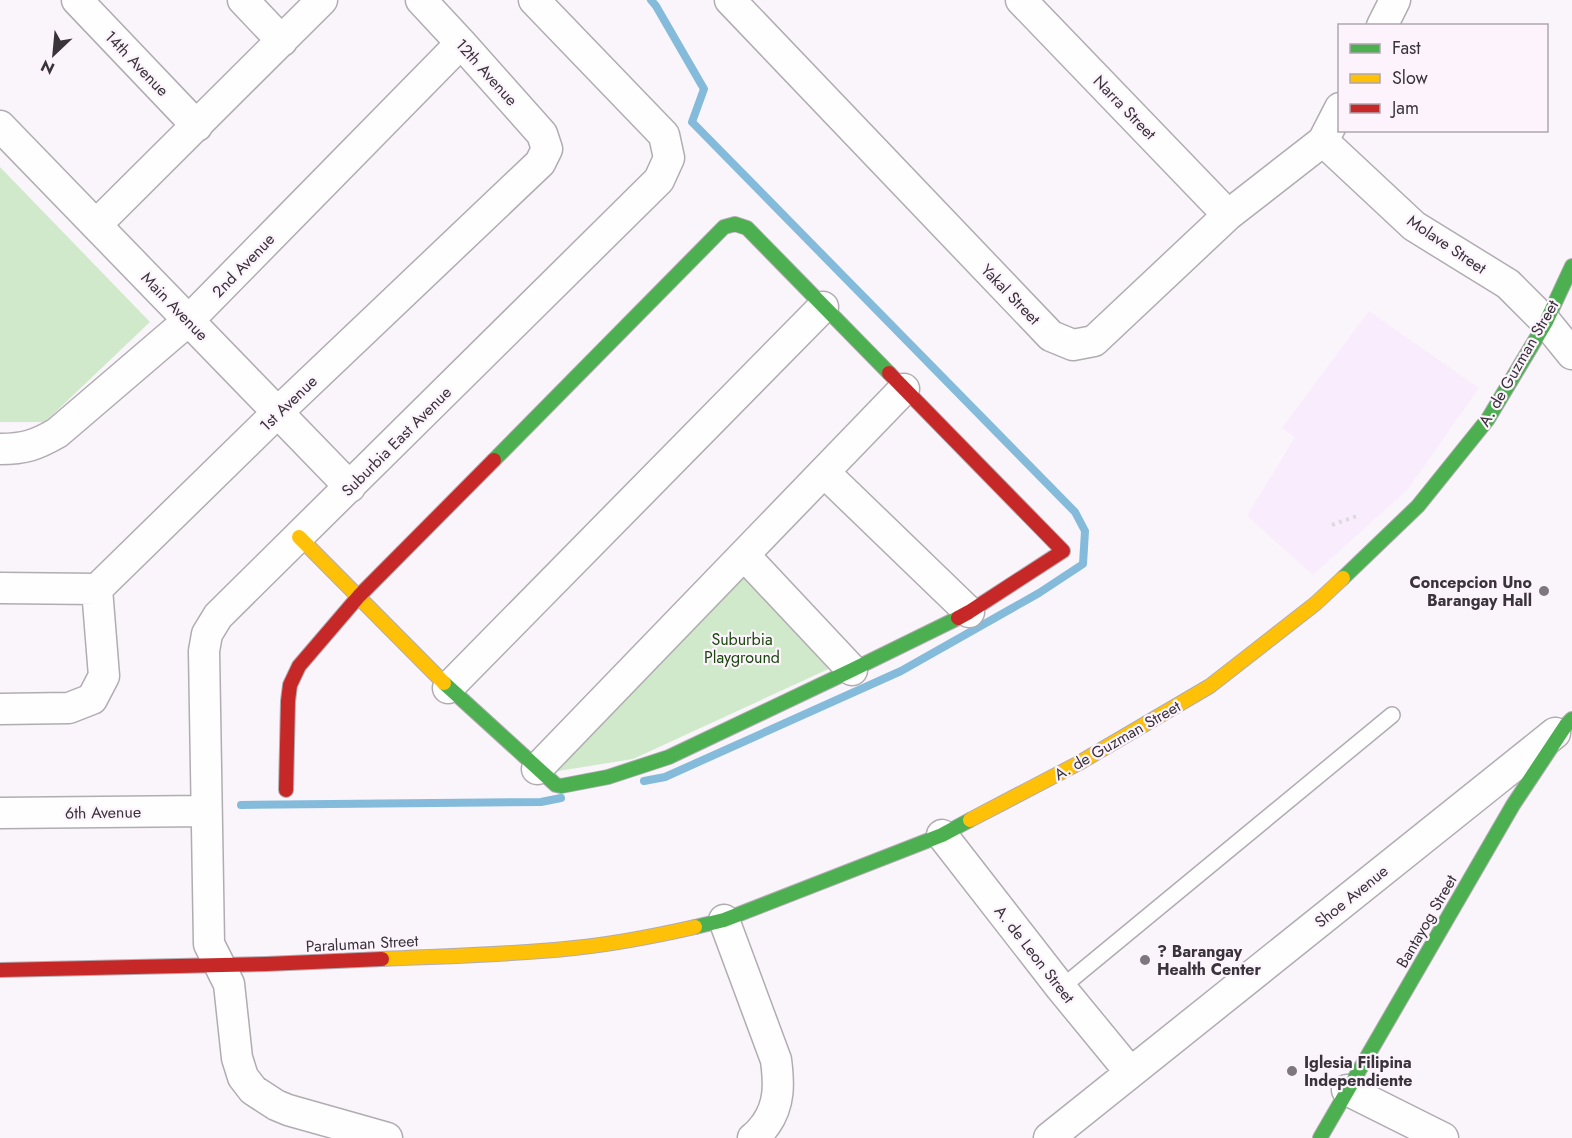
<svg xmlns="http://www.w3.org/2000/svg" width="1572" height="1138" font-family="Jost,sans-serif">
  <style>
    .built { fill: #f9ecfc }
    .green { fill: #d0e9ca }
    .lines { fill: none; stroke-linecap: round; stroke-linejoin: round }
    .stream { stroke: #85bbda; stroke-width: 8 }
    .lane-casing { stroke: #b1acb2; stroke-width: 18 }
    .street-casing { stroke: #b1acb2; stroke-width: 33 }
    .fast-casing { stroke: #b1acb2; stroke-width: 16 }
    .slow-casing { stroke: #b1acb2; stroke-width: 16 }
    .jam-casing { stroke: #b1acb2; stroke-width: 16 }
    .path { stroke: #dbdadc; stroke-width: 4; stroke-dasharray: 3 4.5; stroke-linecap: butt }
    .lane { stroke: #fefefe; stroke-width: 15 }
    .street { stroke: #fefefe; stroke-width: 30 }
    .fast { stroke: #4caf50; stroke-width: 14 }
    .slow { stroke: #ffc107; stroke-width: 14 }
    .jam { stroke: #c62828; stroke-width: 14 }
    .poi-dot { fill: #7d777e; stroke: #fcf3fd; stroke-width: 2 }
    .labels { text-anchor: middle; stroke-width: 4.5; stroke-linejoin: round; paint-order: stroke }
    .street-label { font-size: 16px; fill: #39333a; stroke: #fcf3fd }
    .poi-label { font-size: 16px; font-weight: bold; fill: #39333a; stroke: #fcf3fd; text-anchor: start }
    .park-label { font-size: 16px; fill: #17470a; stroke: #fcf3fd }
  </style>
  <rect width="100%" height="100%" fill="#faf5fb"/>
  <!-- built -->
  <path class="built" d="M1369,311L1479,388L1408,489L1313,575L1247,516L1295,437L1282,428Z"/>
  <!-- green -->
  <path class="green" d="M0,167L150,322L45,422H0Z
    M744,565L835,666L633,759L552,772Z"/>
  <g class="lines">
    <!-- stream -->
    <path class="stream" d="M644,781L665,777L901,671L1039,593L1083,564L1085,531L1075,512L692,122L704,89L656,6L651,0
      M241,805L541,802L561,798"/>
    <!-- lane casing -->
    <g class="lane-casing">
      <path id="lane" d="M1061,988L1392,715"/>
    </g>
    <!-- street casing -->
    <g class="street-casing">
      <path id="street" d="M77,0L197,126
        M243,0L282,41
        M730,0L1051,336L1073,345L1094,341L1228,215L1323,141L1340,108
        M1021,0L1228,215
        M1382,26L1395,0
        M0,126L350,487
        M1323,141L1414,226L1508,284L1546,322L1572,354
        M96,225L322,0
        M0,449C25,449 36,445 57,433L189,320L461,43
        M824,472L969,612
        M744,555L852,670
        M0,588L97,589L278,412L540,163L547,149L542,134L461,43L421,0
        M448,688L823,307
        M0,709L69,708L92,699L104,676L97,589
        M537,769L904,389
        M0,813L205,811
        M942,835L1061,988L1130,1072
        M724,920L776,1060C779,1083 780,1104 766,1124C762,1129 759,1134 753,1138
        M1347,1090L1443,1138
        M387,1138L288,1110L276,1105L253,1090L243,1077L237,1058L229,984L209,944L204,651L207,634L218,616L659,180L669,158L664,135L534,0
        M1049,1138L1555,733"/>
    </g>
    <!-- fast casing -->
    <g class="fast-casing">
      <path id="fast" d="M494,460L724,227L735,224L747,228L889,373
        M1343,578L1418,506L1488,419L1546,322L1572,266
        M444,683L556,785L561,786L608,777L669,757L852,670L958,618
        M695,927L724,920L942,835L970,820
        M1320,1138L1513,805L1566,725L1572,719"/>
    </g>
    <!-- slow casing -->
    <g class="slow-casing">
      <path id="slow" d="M299,537L444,683
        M970,820L1079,763L1210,686L1315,604L1343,578
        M382,959C446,956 510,955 574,948C615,944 655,936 695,927"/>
    </g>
    <!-- jam casing -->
    <g class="jam-casing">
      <path id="jam" d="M889,373L1063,551L969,612L958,618
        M286,790L288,701L290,685L299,666L359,596L494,460
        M0,970L266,964L382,959"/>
    </g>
    <!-- path -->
    <path class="path" d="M1332,525L1357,516L1359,519"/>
    <!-- lane -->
    <use href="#lane" class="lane"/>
    <!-- street -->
    <use href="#street" class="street"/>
    <!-- fast -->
    <use href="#fast" class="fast"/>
    <!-- slow -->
    <use href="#slow" class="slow"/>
    <!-- jam -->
    <use href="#jam" class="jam"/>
  </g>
  <!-- markers -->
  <g class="poi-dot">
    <circle cx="1544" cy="591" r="6"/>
    <circle cx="1145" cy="960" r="6"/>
    <circle cx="1292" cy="1071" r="6"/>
  </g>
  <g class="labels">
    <!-- street labels -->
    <g class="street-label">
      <text transform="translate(137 63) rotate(46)" y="6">14th Avenue</text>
      <text transform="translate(487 72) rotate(48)" y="6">12th Avenue</text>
      <text transform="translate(1125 107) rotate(46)" y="6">Narra Street</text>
      <text transform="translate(1447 244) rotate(34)" y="6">Molave Street</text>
      <text transform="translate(243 265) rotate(-46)" y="6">2nd Avenue</text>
      <text transform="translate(1011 294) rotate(46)" y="6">Yakal Street</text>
      <text transform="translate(175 306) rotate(46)" y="6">Main Avenue</text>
      <text transform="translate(1518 363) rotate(-60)" y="6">A. de Guzman Street</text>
      <text transform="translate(288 403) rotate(-44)" y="6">1st Avenue</text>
      <text transform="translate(396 441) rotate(-45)" y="6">Suburbia East Avenue</text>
      <text transform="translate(1117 740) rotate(-30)" y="6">A. de Guzman Street</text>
      <text transform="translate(103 812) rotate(-1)" y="6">6th Avenue</text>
      <text transform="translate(1351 896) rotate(-39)" y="6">Shoe Avenue</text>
      <text transform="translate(1426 921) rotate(-60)" y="6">Bantayog Street</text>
      <text transform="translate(362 943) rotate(-3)" y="6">Paraluman Street</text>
      <text transform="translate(1035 954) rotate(52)" y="6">A. de Leon Street</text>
    </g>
    <!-- poi labels -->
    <g class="poi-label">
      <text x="1532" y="588" text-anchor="end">Concepcion Uno<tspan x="1532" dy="18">Barangay Hall</tspan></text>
      <text x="1157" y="957">? Barangay<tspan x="1157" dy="18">Health Center</tspan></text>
      <text x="1304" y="1068">Iglesia Filipina<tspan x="1304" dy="18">Independiente</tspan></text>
    </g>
    <!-- park labels -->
    <g class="park-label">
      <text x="742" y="645">Suburbia<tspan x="742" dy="18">Playground</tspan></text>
    </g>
  </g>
  <!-- legend -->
  <rect x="1338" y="24" width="210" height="108" fill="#fcf3fd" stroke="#aea6af" stroke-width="1.5"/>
  <rect x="1350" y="44" width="30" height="9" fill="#4caf50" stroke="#aea6af" stroke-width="1.5"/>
  <text x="1392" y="54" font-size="18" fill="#39333a">Fast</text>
  <rect x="1350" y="74" width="30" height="9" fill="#ffc107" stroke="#aea6af" stroke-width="1.5"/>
  <text x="1392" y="84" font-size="18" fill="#39333a">Slow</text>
  <rect x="1350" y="104" width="30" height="9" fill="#c62828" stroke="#aea6af" stroke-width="1.5"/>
  <text x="1392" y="114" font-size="18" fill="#39333a">Jam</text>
  <!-- north arrow -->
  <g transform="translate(54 54) rotate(206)" stroke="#fcf3fd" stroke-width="4.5" paint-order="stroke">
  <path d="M0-4.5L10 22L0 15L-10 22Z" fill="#39333a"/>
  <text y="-9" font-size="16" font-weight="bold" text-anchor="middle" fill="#39333a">N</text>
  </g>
</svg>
